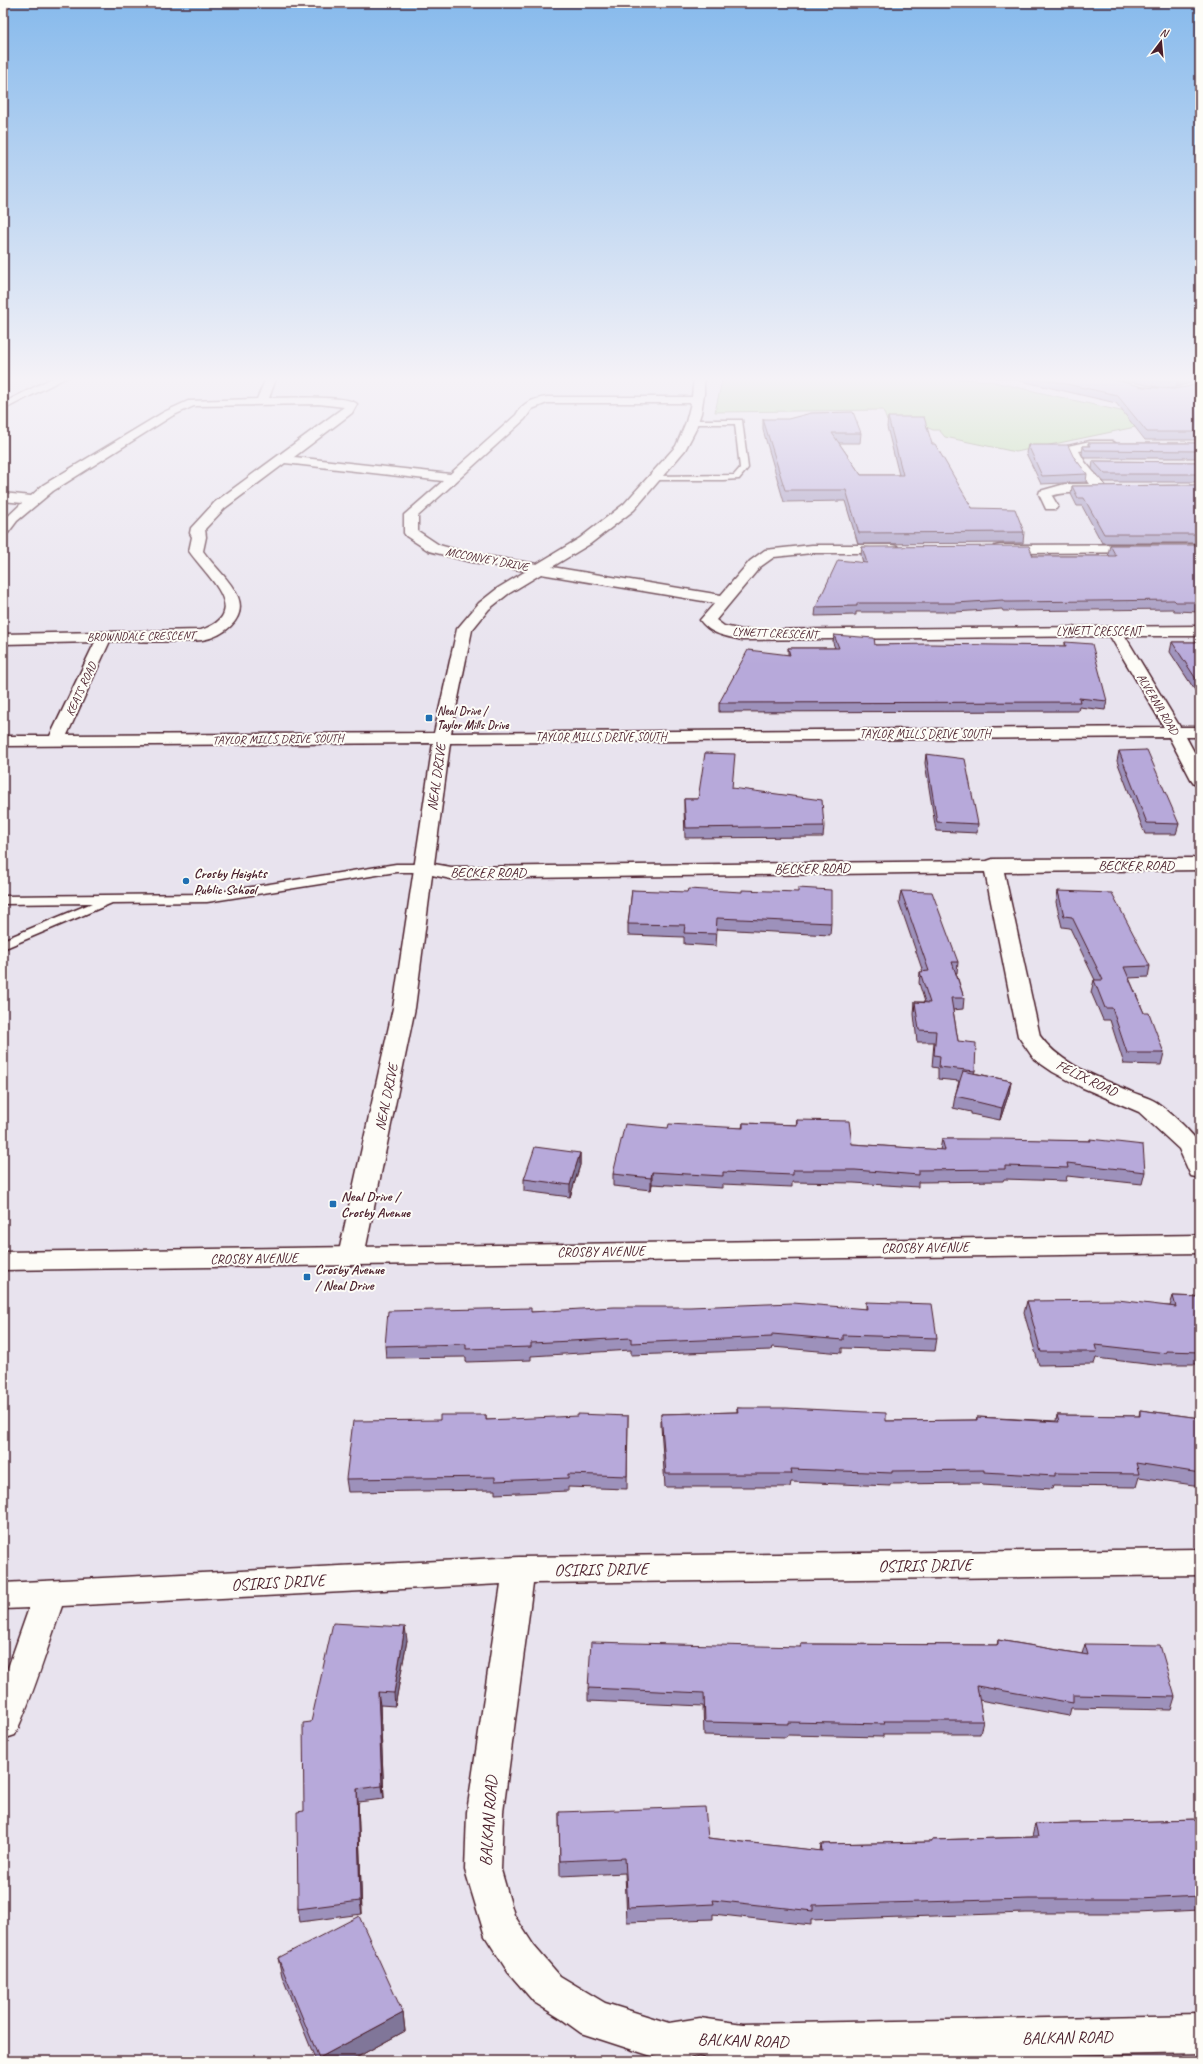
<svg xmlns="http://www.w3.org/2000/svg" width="1203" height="2064" font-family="Caveat,sans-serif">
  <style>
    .green { fill: #b1dc99; stroke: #7e7e62 }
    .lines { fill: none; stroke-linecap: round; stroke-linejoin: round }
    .service-casing { stroke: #4a1f2b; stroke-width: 3 }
    .minor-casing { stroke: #4a1f2b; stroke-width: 3 }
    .tertiary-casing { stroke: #4a1f2b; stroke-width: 3 }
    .service { fill: #fdfcf7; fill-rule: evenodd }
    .minor { fill: #fdfcf7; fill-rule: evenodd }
    .tertiary { fill: #fdfcf7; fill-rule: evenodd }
    .wall { fill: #9d91bb; stroke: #4a1f2b }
    .shaded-wall { fill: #807699; stroke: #4a1f2b }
    .building { fill: #b7a9da; stroke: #4a1f2b }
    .poi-dot { fill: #1f6fb2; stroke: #fdfcf7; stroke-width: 1.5 }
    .labels { text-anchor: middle; stroke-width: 4; stroke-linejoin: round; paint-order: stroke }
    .far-street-label { font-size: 12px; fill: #4a1f2b; stroke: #fdfcf7 }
    .far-poi-label { font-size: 12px; font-weight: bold; fill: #4a1f2b; stroke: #fdfcf7; text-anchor: start }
    .street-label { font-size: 14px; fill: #4a1f2b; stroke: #fdfcf7 }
    .poi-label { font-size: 14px; font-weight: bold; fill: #4a1f2b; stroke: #fdfcf7; text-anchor: start }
    .near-street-label { font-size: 17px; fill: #4a1f2b; stroke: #fdfcf7 }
  </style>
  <rect width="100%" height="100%" fill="#e8e3ee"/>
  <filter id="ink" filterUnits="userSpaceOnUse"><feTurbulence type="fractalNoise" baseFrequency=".025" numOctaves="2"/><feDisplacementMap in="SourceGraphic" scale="8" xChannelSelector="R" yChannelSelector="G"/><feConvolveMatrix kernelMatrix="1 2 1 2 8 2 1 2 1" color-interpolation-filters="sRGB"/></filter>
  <g filter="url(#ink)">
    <!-- green -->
    <path class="green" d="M723,376H915L990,381L1164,421L1016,452L945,437L939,430H933L915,422L887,421L883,410L715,412Z"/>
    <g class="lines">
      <!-- service casing -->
      <g class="service-casing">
        <path id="service" d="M690,420H742L748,468L739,479L723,480H651L650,478L654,476L734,475L740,468L735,424H693L689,422Z
          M396,864H424L430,868L424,872H396L207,902L112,903L3,949V940L92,903L3,904V896L207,894Z"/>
      </g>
      <!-- minor casing -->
      <g class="minor-casing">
        <path id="minor" d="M56,376H69L3,410V403Z
          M267,376H277L269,398C283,398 350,395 357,404L352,413L294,457L450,474L516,415C523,402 533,399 547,397H692L694,376H704V394L701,413L695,431L685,450L634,510L590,544L552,567L721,595L750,561L765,550L812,545H892L897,546L899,549L897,552L892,553H812L774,557L760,567L716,620L724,626L742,630L1200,626V636H1125L1180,727H1200V737H1186L1200,763V784L1194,783L1191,779L1169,737L450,743L434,864L451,867L987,861L993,859L1200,858V870L1004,872L1040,1036C1061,1065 1098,1077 1130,1091C1138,1095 1148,1097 1156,1102C1169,1111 1191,1131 1200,1145V1178L1191,1176L1179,1149L1139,1112L1081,1087L1053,1072L1034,1059L1018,1036L985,872L451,879L432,875L415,1008L364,1256L360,1262L351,1265L342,1262L338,1256L393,1008L433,743L3,746V736H50L95,642L3,644V634L201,630C253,613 206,576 189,551L192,537L190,533L191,528L215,502L344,407L319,404L194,406L172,416L53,491L17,521L8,533L3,534V521L22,503L3,501V493L31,496L43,485L164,412L188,401L257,399ZM547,403H691L686,422L676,446L624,504L580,538L537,564L468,553L439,545L418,531V516L525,419L532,409ZM285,463L443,481L404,515V533L406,536L429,551L467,561L526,571L498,588L479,603L457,629L434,733L67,735L110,641C140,641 172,643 202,640C222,637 247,620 238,597C230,579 214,567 203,551L206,537L205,529L225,508ZM541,574L715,603L700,620C711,635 726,636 742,640L1110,636L1164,727L451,733L472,630L489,609L508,594Z
          M1090,441H1112L1118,445C1114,451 1088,449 1079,451L1085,462L1107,488C1103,495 1064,490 1052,496L1058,506L1056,509H1046L1039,494L1040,491L1065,484H1089L1073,463L1066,449L1068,446Z
          M1200,544V552L1000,553L995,552L993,549L995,546L1000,545Z
          M1200,1549V1575L533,1583L503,1812L501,1870L514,1915L534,1946L560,1976L605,2003L669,2023L700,2018L743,2024L1200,2015V2053L818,2061H732L700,2056L667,2061L581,2033L563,2020L534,2002L508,1972L485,1936L465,1870L467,1812L501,1584L62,1606C47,1649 34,1693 15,1735L3,1739V1682L29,1608L3,1609V1583L519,1557Z"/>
      </g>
      <!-- tertiary casing -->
      <g class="tertiary-casing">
        <path id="tertiary" d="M1200,1235V1253L3,1270V1252Z"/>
      </g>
      <!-- service -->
      <use href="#service" class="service"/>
      <!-- minor -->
      <use href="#minor" class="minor"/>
      <!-- tertiary -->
      <use href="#tertiary" class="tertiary"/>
    </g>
    <!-- wall -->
    <path class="wall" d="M995,376H1200V380L1176,387L1162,388L1100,376L1143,387L1173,389L1187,387L1200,383V440H1145L1116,403L1008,378L995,377Z
      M888,417L932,444L972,508L1024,532L1023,543L858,544L845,501L784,502L763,430V419L861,433L860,443H839L861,475H899L887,427Z
      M1088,443H1200V458H1084L1082,454L1083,446H1088Z
      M1028,445L1073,456L1087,474L1086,482L1041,484L1026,453Z
      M1093,461L1200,462V482H1104L1092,469Z
      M1200,485V543H1102L1082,506H1077L1071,494L1072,486Z
      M1110,545H1200V612L1174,611L1173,609L1009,611H1003L1002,609L955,612H856V615L815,616L816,607L863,563L861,555L862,547L1033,556H1110L1108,554Z
      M834,635L875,645L1065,646V642L1107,701L1105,710L1079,707L1078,711L719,712V703L788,655V648H835L833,643Z
      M1172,642H1200V698L1170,652Z
      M1119,751L1179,824L1176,834H1145L1117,761Z
      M926,754L978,824L977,833L936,831L925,763Z
      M732,788L824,826L823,837L685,838L684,809V799H698Z
      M632,890L831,923L830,935L717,929L716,946L684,944V937L628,935V924Z
      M901,891L958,962L957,973H956L964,998L963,1009L953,1010L958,1041L975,1071L974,1073L1011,1081L1009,1093L1000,1120L971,1114V1112L953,1108L955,1096L959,1081L938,1079V1068L932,1067L934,1042H917L914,1014L915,1002H925L919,983L920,972H923L899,902Z
      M1058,891L1150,966L1148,977L1129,978L1144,1013L1164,1053L1161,1065L1124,1064L1110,1020H1103L1091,992L1094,980H1095L1070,928L1062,927L1056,902Z
      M797,1120L852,1144L940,1150L942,1139L1090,1141V1139L1145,1172L1142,1184L1067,1176L1066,1181L1004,1179L1003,1181L918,1182V1187L854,1183L792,1182V1187L722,1184V1188L652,1184L651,1190L613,1186V1174L668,1128H742L743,1123L796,1125Z
      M580,1153V1165L570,1197L524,1191V1179Z
      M1173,1296L1200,1297V1364H1163V1366L1096,1358L1094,1364L1039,1365L1024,1313L1027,1301L1170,1306Z
      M866,1302L937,1338L935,1351L842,1348V1353L772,1347L771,1350L631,1355V1350L531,1356V1360L466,1362V1357L386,1358L385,1346L531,1312L866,1309Z
      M737,1408L886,1421L976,1420L977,1417L1056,1421L1057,1415L1139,1416L1140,1410L1200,1418V1486L1139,1477L1136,1487L1053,1486L1052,1489L982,1485L981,1483L890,1484V1486L791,1482L790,1487H665L661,1426V1414L737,1412Z
      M486,1415V1420L628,1416L627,1489L568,1487V1491L495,1494V1490L348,1492L346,1479L440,1420Z
      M407,1640L395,1706L380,1705L384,1799L358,1802L362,1914L300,1922L298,1909L304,1811Z
      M998,1640L1082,1654L1085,1644L1175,1697L1171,1710L1071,1708L1069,1716L979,1700L983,1721L980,1734H883V1737L787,1735L786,1737L704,1735L703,1706L588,1701V1688L801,1647V1644L997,1645Z
      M559,1812L708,1838L820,1851L821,1844L932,1842V1840L1032,1837L1035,1824L1200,1820V1910L1136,1913H1026L811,1920V1925L713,1914V1919L627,1922L625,1873L560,1876Z
      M278,1958L403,2013L405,2031L350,2061H316L282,1976Z"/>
    <!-- shaded-wall -->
    <path class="shaded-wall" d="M1191,376H1200V380L1176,387L1178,380Z
      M1011,1081L1009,1093L1000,1120L1002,1108Z
      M580,1153V1165L570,1197V1185Z
      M652,1172V1184L651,1190V1178Z
      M405,1627L407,1640L395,1706L394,1693Z
      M378,1692L380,1705L384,1799L382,1786Z
      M357,1789L358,1802L362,1914L360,1901Z
      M403,2013L405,2031L350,2061H319V2058Z"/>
    <!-- building -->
    <path class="building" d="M1029,376H1099L1143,387L1173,389L1187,387L1200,383V432H1147L1117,395Z
      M1137,376H1191L1178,380L1163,381Z
      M853,412L861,433H832L861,475H903L888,417H924L932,444H935L972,508L1015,509L1024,532L859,533L846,490H785L763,419H788L811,413Z
      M1088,443H1200V451L1085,450L1083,446H1090Z
      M1028,445H1068L1073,456L1087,474L1042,476Z
      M1093,461L1200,462V474H1105Z
      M1200,485V534H1104L1084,498H1078L1072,486Z
      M1110,545H1200V602H1176L1174,600L1011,602H1004L1003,600L956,603H857V606L816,607L838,560L867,563L862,547L1029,546L1033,556H1116Z
      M834,635L874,638L875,645L929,644L1066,646L1065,642L1092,644L1107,701L1079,698L1080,702L719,703L748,650L790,655L788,648H839Z
      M1172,642H1200V685Z
      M1147,750L1179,824L1147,823L1119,751Z
      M705,753L735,754L732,788L822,800L824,826L686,828L684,799H698Z
      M926,754L965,759L978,824L937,822Z
      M798,888L831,890V923L717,918L716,934L684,933L685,925L628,924L632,890L687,892L688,889L742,892V890L798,892Z
      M901,891L932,892L958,962H952L964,998H951L958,1041L976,1043L975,1071L939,1067L940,1056L934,1055L936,1031L919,1030L915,1002L930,1003L920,972L929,971Z
      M1058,891L1112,893L1150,966L1124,967L1144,1013H1149L1164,1053H1127L1112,1008H1105L1094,980H1103L1072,917L1064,916Z
      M963,1071L1011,1081L1002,1108L973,1101L974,1100L955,1096Z
      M797,1120L849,1121L852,1144L945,1150L942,1139H1000L1091,1141L1090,1139L1143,1145L1145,1172L1067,1163L1068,1168L1005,1166V1169L919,1170V1175L855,1170H793V1175L723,1172V1176L652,1172L651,1178L613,1174L625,1124L668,1128L669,1124L743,1128V1123L797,1125Z
      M535,1147L580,1153L570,1185L524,1179Z
      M1173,1296L1200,1297V1352L1166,1351V1353L1095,1345L1097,1352H1041L1027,1301L1118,1300L1176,1307Z
      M866,1302L932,1304L937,1338L843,1335V1340L772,1334V1337L631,1343V1338L531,1343V1347L466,1349V1344L385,1346L388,1311L531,1308V1312L614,1307H690L793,1303L867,1309Z
      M737,1408H786L886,1413V1421L977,1420V1417L1059,1422L1057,1415L1140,1416V1410L1200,1418V1473L1136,1463L1139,1474L1055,1473V1476L984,1472V1470L892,1471V1473L791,1469L792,1474H666L661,1414L738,1412Z
      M578,1414L628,1416L627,1476L568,1474V1478L495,1481V1477L346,1479L353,1421L440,1420V1415H486V1420L578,1416Z
      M333,1623L405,1627L394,1693L378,1692L382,1786L357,1789L360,1901L298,1909L297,1812L304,1811L303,1723L311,1722Z
      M998,1640L1088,1655L1085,1644L1160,1645L1175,1697L1073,1695V1703L977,1686L983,1721H884L885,1724L788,1722V1724L705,1722L704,1693L588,1688L591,1642L801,1647V1644L998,1645Z
      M705,1807L708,1838L822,1851L821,1844L932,1842V1840L1038,1837L1035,1824L1200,1820V1896L1140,1899H1029L813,1905V1911L713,1900L714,1904L628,1908L625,1858L560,1861L559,1812Z
      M359,1916L403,2013L319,2058L278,1958Z"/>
  </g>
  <!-- sky -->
  <linearGradient id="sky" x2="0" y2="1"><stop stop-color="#87baec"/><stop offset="0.57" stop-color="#f5f2f7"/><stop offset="1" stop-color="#f5f2f7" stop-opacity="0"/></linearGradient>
  <rect width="1203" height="665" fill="url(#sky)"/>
  <!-- markers -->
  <g class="poi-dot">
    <rect x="425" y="714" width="8" height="8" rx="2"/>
    <circle cx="186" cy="881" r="4"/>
    <rect x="329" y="1200" width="8" height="8" rx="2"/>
    <rect x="303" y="1273" width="8" height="8" rx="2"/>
  </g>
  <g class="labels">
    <!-- far-street labels -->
    <g class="far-street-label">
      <text transform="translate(487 559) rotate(11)" y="4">MCCONVEY DRIVE</text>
      <text x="1099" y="635">LYNETT CRESCENT</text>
      <text transform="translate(775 633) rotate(2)" y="4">LYNETT CRESCENT</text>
      <text transform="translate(141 636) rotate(-1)" y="4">BROWNDALE CRESCENT</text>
      <text transform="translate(81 689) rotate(-65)" y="4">KEATS ROAD</text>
      <text transform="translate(1158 704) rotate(59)" y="4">ALVERNA ROAD</text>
      <text x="925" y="738">TAYLOR MILLS DRIVE SOUTH</text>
      <text x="601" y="741">TAYLOR MILLS DRIVE SOUTH</text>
      <text transform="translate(278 739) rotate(-1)" y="4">TAYLOR MILLS DRIVE SOUTH</text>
    </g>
    <!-- far-poi labels -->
    <g class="far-poi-label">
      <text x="437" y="715">Neal Drive /<tspan x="437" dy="14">Taylor Mills Drive</tspan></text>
    </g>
    <!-- street labels -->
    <g class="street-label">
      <text transform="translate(436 777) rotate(-82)" y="5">NEAL DRIVE</text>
      <text x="1136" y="870">BECKER ROAD</text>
      <text transform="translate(812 868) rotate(-1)" y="5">BECKER ROAD</text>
      <text x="488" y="877">BECKER ROAD</text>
      <text transform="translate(1087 1078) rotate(26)" y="5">FELIX ROAD</text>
      <text transform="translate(386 1097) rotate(-78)" y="5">NEAL DRIVE</text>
      <text transform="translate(925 1247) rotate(-1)" y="5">CROSBY AVENUE</text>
      <text transform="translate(601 1251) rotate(-1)" y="5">CROSBY AVENUE</text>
      <text transform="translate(254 1258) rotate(-1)" y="5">CROSBY AVENUE</text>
    </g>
    <!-- poi labels -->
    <g class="poi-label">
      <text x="194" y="878">Crosby Heights<tspan x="194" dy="16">Public School</tspan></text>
      <text x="341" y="1201">Neal Drive /<tspan x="341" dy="16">Crosby Avenue</tspan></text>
      <text x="315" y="1274">Crosby Avenue<tspan x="315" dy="16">/ Neal Drive</tspan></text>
    </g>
    <!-- near-street labels -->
    <g class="near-street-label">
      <text transform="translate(925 1565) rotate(-1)" y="6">OSIRIS DRIVE</text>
      <text transform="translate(601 1569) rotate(-1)" y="6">OSIRIS DRIVE</text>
      <text transform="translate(278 1582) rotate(-3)" y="6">OSIRIS DRIVE</text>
      <text transform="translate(488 1821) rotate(-86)" y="6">BALKAN ROAD</text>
      <text transform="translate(1067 2037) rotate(-1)" y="6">BALKAN ROAD</text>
      <text transform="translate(743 2040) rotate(2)" y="6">BALKAN ROAD</text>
    </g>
  </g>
  <!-- margin -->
  <rect width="1203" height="2064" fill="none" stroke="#fdfcf7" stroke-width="16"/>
  <rect x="8" y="8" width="1187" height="2048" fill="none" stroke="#4a1f2b" stroke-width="1.5" filter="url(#ink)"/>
  <!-- north arrow -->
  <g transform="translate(1161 42) rotate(16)" stroke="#fdfcf7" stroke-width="3" paint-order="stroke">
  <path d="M0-3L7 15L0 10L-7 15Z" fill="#4a1f2b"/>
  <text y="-6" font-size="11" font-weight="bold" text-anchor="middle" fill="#4a1f2b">N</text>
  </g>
</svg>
